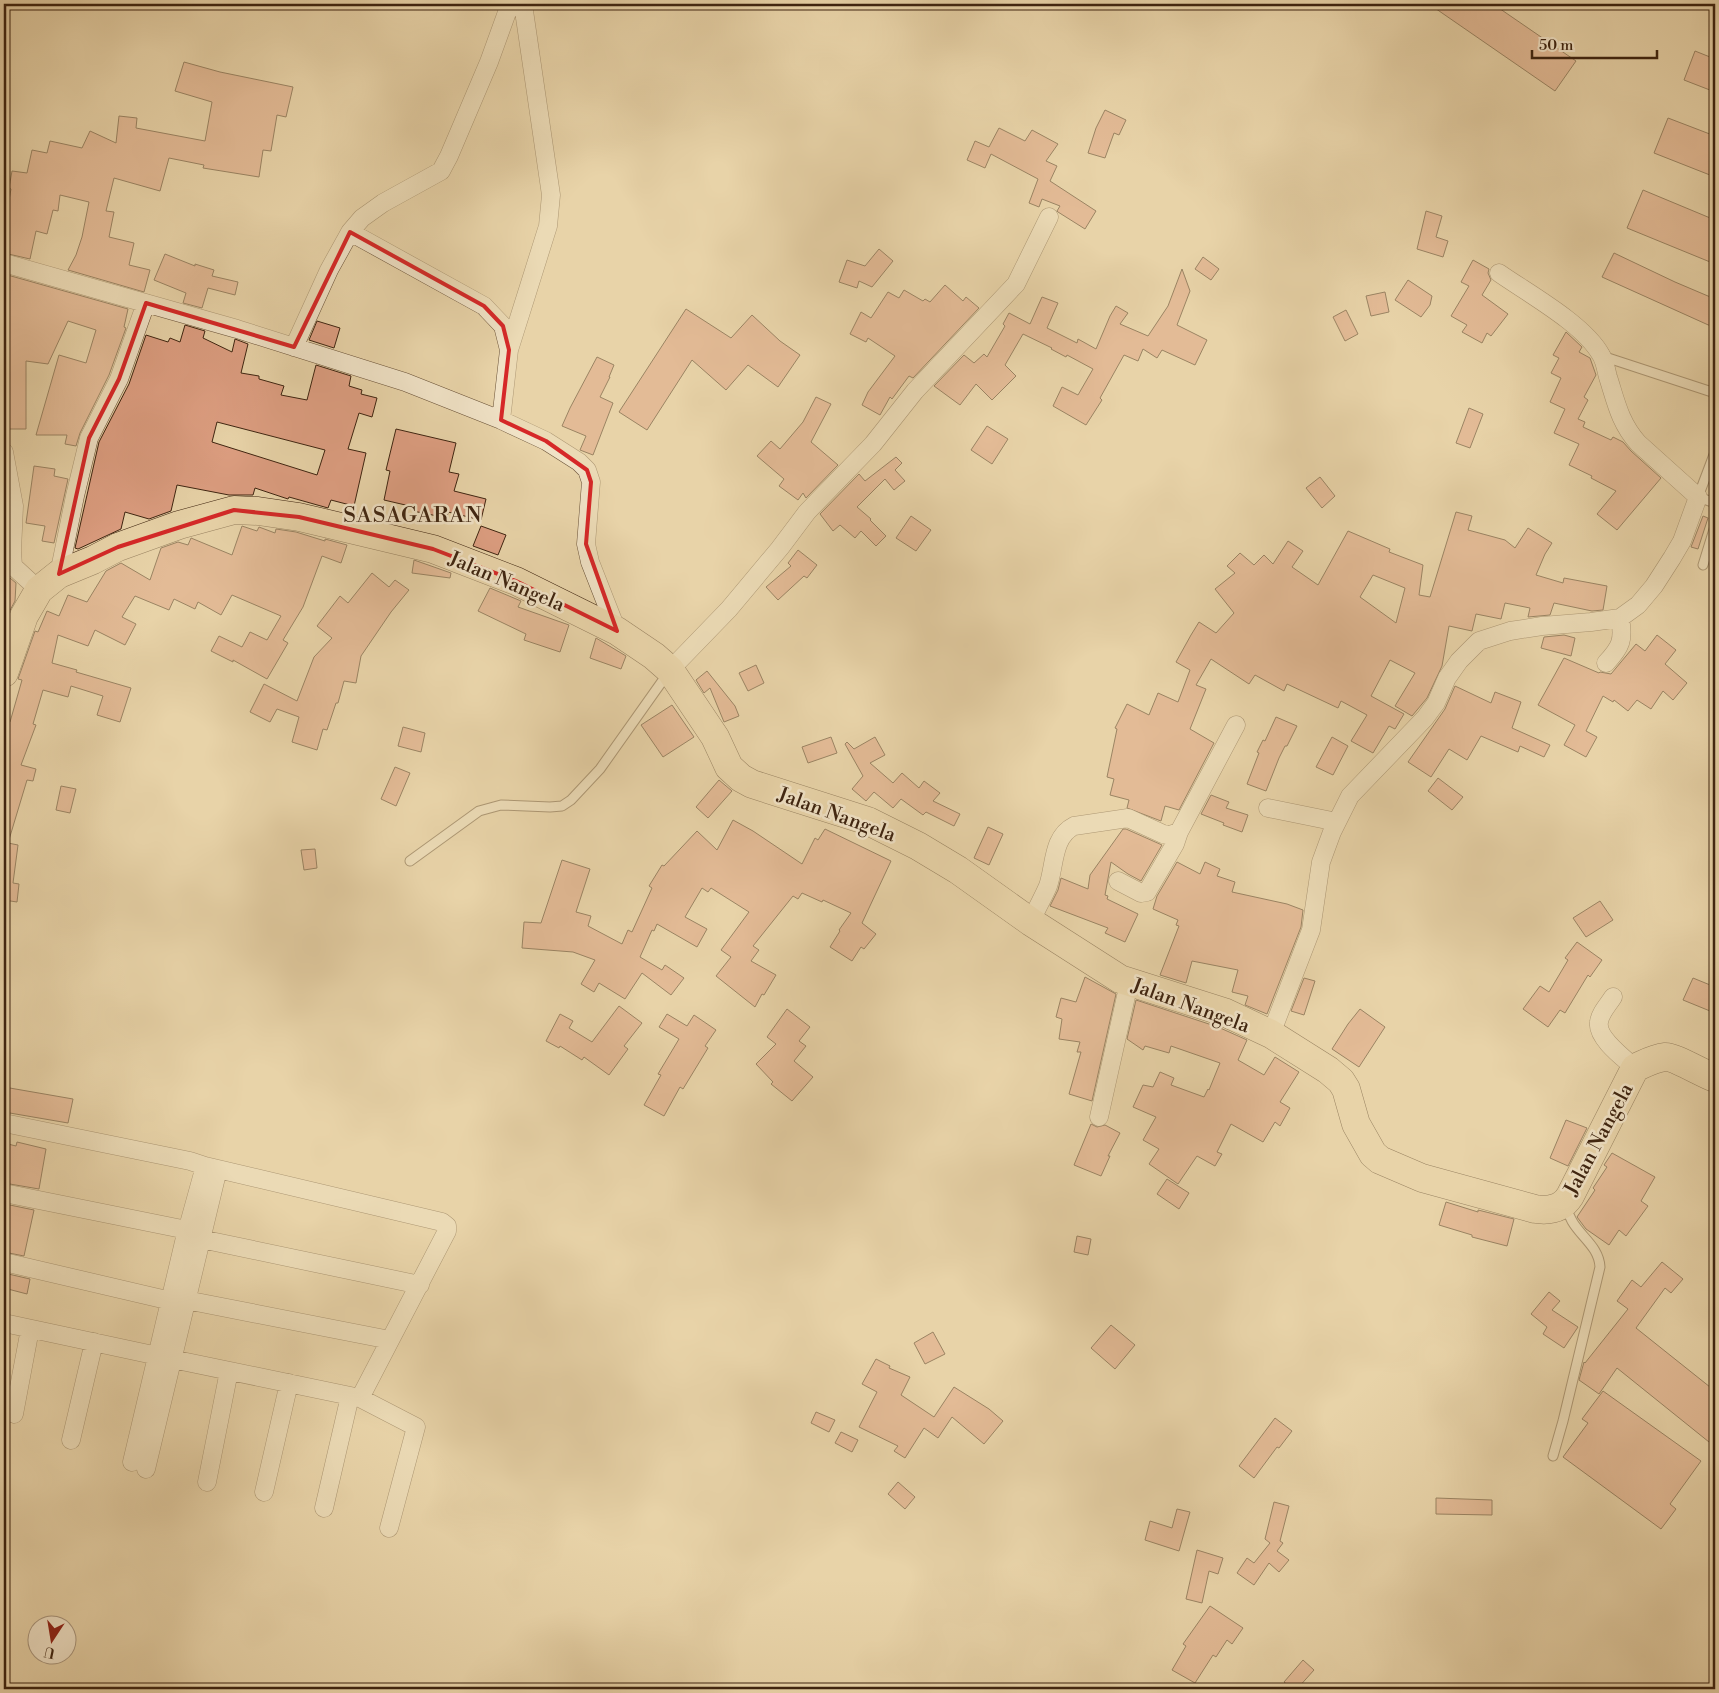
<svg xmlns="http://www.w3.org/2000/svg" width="1719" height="1693" font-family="'Libre Bodoni',serif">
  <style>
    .building { fill: #dd9e81; stroke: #3e2410; fill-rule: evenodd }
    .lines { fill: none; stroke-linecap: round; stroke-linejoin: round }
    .service-casing { stroke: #685036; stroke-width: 11 }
    .minor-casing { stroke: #685036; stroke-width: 19 }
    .primary-casing { stroke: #3e2410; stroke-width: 29 }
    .service { stroke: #f0e2c6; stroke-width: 9 }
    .minor { stroke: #f0e2c6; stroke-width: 18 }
    .primary { stroke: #e8d3a8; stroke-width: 28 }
    .marked { fill: none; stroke: #d62828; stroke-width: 4; stroke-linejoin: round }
    .labels { text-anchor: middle; stroke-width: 5; stroke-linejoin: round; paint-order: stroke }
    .street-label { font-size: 20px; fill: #3e2410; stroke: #f0e2c6 }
    .quarter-label { font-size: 22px; letter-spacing: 1px; fill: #3e2410; stroke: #f0e2c6 }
  </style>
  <rect width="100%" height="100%" fill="#e8d3a8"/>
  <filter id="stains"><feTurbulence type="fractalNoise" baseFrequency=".004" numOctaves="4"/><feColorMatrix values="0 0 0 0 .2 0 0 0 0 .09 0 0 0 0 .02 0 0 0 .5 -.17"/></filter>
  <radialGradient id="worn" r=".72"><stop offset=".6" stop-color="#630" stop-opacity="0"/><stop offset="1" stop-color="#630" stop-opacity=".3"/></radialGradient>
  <!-- building -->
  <path class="building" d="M1429,4H1493L1576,61L1555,91Z
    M1695,51L1715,59V92L1684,80Z
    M184,62L220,72L293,87L286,117L277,115L271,151L263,150L259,177L203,168L204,165L169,158L160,191L114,178L106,211L114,212L109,237L134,243L129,265L150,270L144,292L68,270L76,255L82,237L89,202L60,195L58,211L53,210L47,234L36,231L30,259L4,253V228L11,189L9,188L12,171L27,173L32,150L47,153L50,141L82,148L90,131L116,143L119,116L137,118L136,128L205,141L212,102L175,91Z
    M1105,110L1126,120L1119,135L1114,133L1105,158L1088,153L1096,128Z
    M1668,118L1715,136V177L1654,153Z
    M999,128L1025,141L1032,130L1058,144L1046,161L1057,166L1050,181L1096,211L1085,229L1058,212L1057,211L1060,206L1042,199L1039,207L1029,203L1038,179L991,154L985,168L967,160L975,141L989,147Z
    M1643,190L1715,220V264L1627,228Z
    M1426,211L1442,216L1436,237L1448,241L1443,257L1417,249Z
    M879,249L893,261L872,287L859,281L857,288L839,282L847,260L865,266Z
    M1614,253L1675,282L1715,299V328L1602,277Z
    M165,254L195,266V264L214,270L212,276L238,282L235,295L208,288L202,308L183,303L186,293L154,280Z
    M1203,257L1219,269L1211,280L1195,269Z
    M1473,260L1489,269L1488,273L1491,280L1482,295L1508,314L1491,336L1487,333L1482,343L1462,332L1467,325L1451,316L1469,286L1461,282Z
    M1182,269L1190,291L1177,325L1207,340L1195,365L1162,350L1157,358L1143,349L1138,361L1124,355L1100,398L1102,400L1086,425L1053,406L1062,387L1078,395L1093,369L1067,355L1066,357L1051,349L1052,348L1023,334L1005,365L1016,376L992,400L976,384L960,405L934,386L964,355L974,363L984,354L987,357L1005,326L1003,324L1009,313L1030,324L1042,297L1058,303L1047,328L1077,343L1078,339L1096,349L1110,316L1116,306L1128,313L1120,324L1148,336L1168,306Z
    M4,274L128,309L124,327L126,328L109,375L80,433L76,446L65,444L67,435H36L59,355L86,363L96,330L68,321L48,364L26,361V429H4Z
    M1408,280L1432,296L1430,305L1421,317L1395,300Z
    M945,285L963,301L966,297L979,308L913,378L909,376L892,399L890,397L880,415L862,405L868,392L895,356L868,338L866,342L850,334L861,312L871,318L888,292L899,298L904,290L923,301L925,299L930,302Z
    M1385,292L1389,312L1371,316L1366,296Z
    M686,309L731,338L752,315L780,341L800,355L778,387L748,365L726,390L692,360L647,430L619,412Z
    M1346,310L1358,334L1345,341L1333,317Z
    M317,321L340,328L334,348L309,340Z
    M185,325L205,331L203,338L232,352L235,339L248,344L241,373L259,376V379L284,386L281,395L307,400L316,365L351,376L349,386L362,390L361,394L377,398L372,417L359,413L348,449L366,453L354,506L331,500L328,508L289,497L288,499L255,488L253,495H229L177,485L171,511L149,519L125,512L121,529L78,549L75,548L99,442L129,384L146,335L168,342L170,338L180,342ZM217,422L325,450L317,475L212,442Z
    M1566,332L1582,347L1579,352L1590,358L1596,375L1584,397L1588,400L1578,419L1585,422L1583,427L1611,440L1613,437L1623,442L1631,451L1661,478L1617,530L1597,514L1616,491L1591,478L1592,476L1569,465L1579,444L1554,433L1565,409L1550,402L1561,378L1551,373L1559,358L1553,355Z
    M597,357L614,365L609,377H610L600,397L613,403L593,455L580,450L586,436L562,426L570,408Z
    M816,397L831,404L811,442L838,465L806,498L803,493L798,500L779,486L784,479L757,456L771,441L780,449L803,422Z
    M1469,408L1483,414L1470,448L1456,443Z
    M987,426L1008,439L992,464L971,450Z
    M396,429L456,443L449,472L459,474L454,491L486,499L481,520L448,512L447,518L413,511L414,507L384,500L390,471L386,470Z
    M896,457L902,463L895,470L905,481L894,490L885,479L857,507L871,519L870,520L886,536L876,546L861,531L855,538L840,525L833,531L820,514L859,474L865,481Z
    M34,466L55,469L54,476L68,479L54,543L42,541L45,526L26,523Z
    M1320,477L1335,496L1322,508L1306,488Z
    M1456,512L1472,516L1468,530L1505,540L1515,548L1528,528L1552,543L1545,554L1536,575L1563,583L1564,578L1607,586L1603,610L1592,611L1554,603L1550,615L1528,617L1530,608L1505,603L1501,619L1476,614L1472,631L1449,626L1442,666L1427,698L1412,716L1395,706L1415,673L1390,660L1371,696L1404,714L1395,729L1389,726L1373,753L1351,741L1367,715L1341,701L1338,708L1287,684L1284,691L1255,675L1249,684L1211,659L1196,685L1206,689L1190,729L1214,743L1179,810L1165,806L1161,821L1127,808L1129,800L1110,795L1114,779L1107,777L1117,729L1115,728L1127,704L1149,715L1158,693L1178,702L1190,670L1176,662L1191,635L1199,622L1216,633L1234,613L1215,589L1235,573L1227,566L1240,553L1254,565L1264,555L1273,564L1288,541L1303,551L1292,567L1318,585L1348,531L1390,549L1389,552L1423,565L1419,595L1430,597ZM1373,575L1405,588L1396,623L1360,597Z
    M911,516L931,530L916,551L896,538Z
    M1703,516L1708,518L1698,549L1691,547Z
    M242,526L257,531L259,527L275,533L276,529L296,532L325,541V539L347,545L341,563L322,556L303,607L283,640L288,643L267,679L233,660V662L211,651L219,636L242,647L250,632L267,640L281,616L232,595L221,615L198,602L195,609L174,599L169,610L135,596L122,617L136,624L125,645L95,630L88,646L58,635L52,663L77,670L76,672L131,688L120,722L97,715L103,696L71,686L68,697L43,690L33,724L36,725L21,765L36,769L33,781L27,780L8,843L18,845L13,883L19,884L17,902L4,900V720L10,722L22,680L18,679L35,631L38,632L47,611L59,616L68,595L87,602L106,571L121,563L150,580L161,548L178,542L188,545L191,538L232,555Z
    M481,526L506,535L498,555L473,546Z
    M798,550L817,565L807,578L804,576L778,600L766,587L791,566L788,563Z
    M414,560L451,573L450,578L412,573Z
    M4,573L16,583L15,601L8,614L4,613Z
    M372,573L389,587L395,580L409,590L391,612L361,656L356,683L344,681L338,703H336L327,730L323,729L317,750L292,742L299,717L277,709L270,722L250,712L264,684L297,701L314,657L332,638L317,626L340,596L348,603Z
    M490,588L521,601L518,607L569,625L560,652L524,640L526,634L478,611Z
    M1564,635L1575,638L1571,656L1541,648L1544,637Z
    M1657,635L1676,650L1665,664L1687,683L1673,700L1663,691L1651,709L1637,700L1628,711L1614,700L1613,702L1603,696L1586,731L1597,737L1586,757L1564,745L1575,725L1538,705L1564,658L1599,673L1600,672L1611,674L1636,644L1645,651Z
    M596,638L626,656L621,669L590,658Z
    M756,665L764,683L748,691L739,673Z
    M707,671L735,706L739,716L724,722L710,688L704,693L696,680Z
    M1455,686L1491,703L1495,692L1521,702L1512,728L1550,745L1544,757L1520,746L1518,752L1481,736L1467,760L1449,749L1431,777L1408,762L1445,709Z
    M672,705L694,737L663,757L641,725Z
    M1276,717L1297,726L1287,746H1285L1279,758L1266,791L1247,784L1259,753L1257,752L1263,740L1265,741Z
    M403,727L425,733L421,752L398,746Z
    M831,737L837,753L808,763L802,747Z
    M875,737L885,755L870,763L893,783L902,773L919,788L924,781L940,793L933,801L960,814L954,826L926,812L923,815L901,799L893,808L874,792L866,801L852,789L863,776L845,744L847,742L854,749Z
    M1332,737L1348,746L1333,775L1316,767Z
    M395,767L410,773L396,806L381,799Z
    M1438,778L1463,797L1452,810L1428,791Z
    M719,780L732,791L708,818L696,807Z
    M61,786L76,789L70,813L56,810Z
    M1211,795L1229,802L1226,808L1248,815L1242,832L1223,825L1224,823L1201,814Z
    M733,820L753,831L802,864L815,838L818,840L825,829L891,861L862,923L876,934L864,949L861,947L852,961L830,947L840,931L839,930L851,913L823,900L822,902L802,893L798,899L793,896L753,946L759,950L751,961L776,975L764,995L762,994L755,1007L716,976L731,957L721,950L749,912L711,888L708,892L702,888L685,917L707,929L697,947L657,924L654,931L652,930L640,957L662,970L665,965L684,978L671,995L642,973L625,999L599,983L594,992L581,984L595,960L573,952L522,948L524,922L541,923L562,860L590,869L576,912L591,916L588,926L622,944L628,930L632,932L652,888L649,886L662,865L664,866L697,831L717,850Z
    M988,827L1003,834L989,865L974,858Z
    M1123,829H1126L1162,845L1141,881L1128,874L1111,862L1105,895L1108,896L1107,899L1138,914L1125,942L1105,933L1108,928L1050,906L1058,890L1061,878L1088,889L1090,875Z
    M315,849L317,868L304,870L301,850Z
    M1177,862L1200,874L1205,862L1220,869L1217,876L1235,882L1232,892L1287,904L1303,910L1301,927L1267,1014L1245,1005L1248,996L1232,992L1238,970L1192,961L1186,983L1160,975L1179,926L1176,925L1178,920L1153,909L1157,896Z
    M1600,901L1613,920L1586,937L1573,918Z
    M1577,942L1602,960L1590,977L1588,975L1565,1013L1560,1010L1548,1027L1523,1009L1540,986L1549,992L1568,960L1565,958Z
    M1085,977L1116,994L1092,1101L1069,1094L1081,1052H1077L1080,1042L1059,1039L1062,1019L1056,1017L1061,998L1076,1002Z
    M1304,978L1315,981L1304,1015L1291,1011Z
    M1693,978L1715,987V1000L1710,1011L1683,1000Z
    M1136,1000L1218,1027L1247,1040L1238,1060L1264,1075L1275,1057L1299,1072L1280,1102L1290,1108L1280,1126L1275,1122L1263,1142L1231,1124L1217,1152L1222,1154L1215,1166L1197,1156L1178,1184L1149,1164L1159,1149L1143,1140L1156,1117L1133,1107L1143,1085L1153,1087L1160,1072L1174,1078L1171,1085L1204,1097L1208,1089L1209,1090L1220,1063L1171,1046L1169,1053L1145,1046L1143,1050L1127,1039Z
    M619,1006L642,1023L624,1046L628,1049L609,1075L584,1057L582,1060L560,1046L559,1048L546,1041L560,1014L573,1021L569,1028L592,1042Z
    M787,1009L810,1027L799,1041L806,1046L794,1061L813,1077L792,1101L771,1084L773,1082L756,1064L776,1044L767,1037Z
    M1360,1009L1385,1027L1359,1067L1332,1049L1348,1024Z
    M667,1014L687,1026L694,1015L716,1030L705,1046L708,1048L683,1089L680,1087L664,1116L644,1105L661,1075L658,1074L679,1039L659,1027Z
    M4,1087L73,1099L68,1123L4,1112Z
    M1566,1120L1587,1128L1568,1166L1550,1158Z
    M1091,1124L1097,1127L1105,1125L1120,1133L1108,1156H1110L1101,1176L1074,1165Z
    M17,1142L46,1149L39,1189L4,1183V1143L16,1146Z
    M1612,1153L1655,1177L1641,1201L1648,1206L1626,1236L1619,1230L1609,1245L1586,1229L1577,1217L1595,1190L1593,1188L1607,1167L1604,1165Z
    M1167,1179L1189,1193L1179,1209L1157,1194Z
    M1446,1202L1478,1212V1210L1514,1219L1507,1246L1472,1237V1235L1439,1225Z
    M5,1204L34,1210L24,1256L4,1252Z
    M1077,1236L1091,1239L1088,1255L1074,1252Z
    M1662,1262L1683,1279L1671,1293L1665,1288L1636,1328L1715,1391V1435L1709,1442L1617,1368L1599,1394L1579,1380L1584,1362L1585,1363L1628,1309L1617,1301L1632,1280L1641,1287Z
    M4,1273L30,1279L27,1294L4,1288Z
    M1549,1292L1560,1301L1552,1310L1578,1327L1564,1348L1543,1334L1547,1327L1531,1314Z
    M1111,1325L1135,1345L1115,1369L1091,1348Z
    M933,1332L945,1354L925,1364L914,1343Z
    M876,1359L890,1366L889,1368L910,1377L901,1395L934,1417L954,1387L989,1409L1003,1421L984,1444L952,1417L938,1438L924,1428L905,1458L894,1451L898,1446L859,1427L877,1392L862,1384Z
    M1603,1391L1701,1461L1670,1504L1676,1509L1661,1529L1563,1457L1588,1423L1582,1419Z
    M816,1412L835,1420L829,1432L811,1423Z
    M1275,1418L1292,1431L1279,1448L1277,1447L1254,1478L1239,1466Z
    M841,1432L858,1440L852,1452L835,1443Z
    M898,1482L915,1497L905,1509L888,1494Z
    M1436,1498L1492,1500V1515L1436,1514Z
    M1274,1502L1289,1506L1280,1541L1283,1543L1277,1551L1289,1560L1279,1572L1269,1563L1254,1585L1237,1573L1247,1558L1254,1563L1270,1543L1265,1539Z
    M1177,1509L1190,1512L1179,1551L1145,1540L1150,1521L1172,1528Z
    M1197,1550L1223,1558L1218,1574L1209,1571L1202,1603L1186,1599Z
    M1210,1606L1243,1628L1232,1644L1227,1640L1216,1657L1213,1655L1195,1683L1172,1670L1186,1646L1183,1644Z
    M1303,1660L1314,1670L1297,1689H1293L1284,1682Z"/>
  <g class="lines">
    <!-- service casing -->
    <g class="service-casing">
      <path id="service" d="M1602,356L1715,393
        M1715,452L1698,497L1715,503
        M1703,565L1715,526
        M410,861L479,811L501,805L550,807L562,806L571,800L600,769L668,673
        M1553,1456L1563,1421L1600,1267C1599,1247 1581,1237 1572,1221C1570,1216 1568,1212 1564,1207"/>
    </g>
    <!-- minor casing -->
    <g class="minor-casing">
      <path id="minor" d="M350,232L484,306L503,326L509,350L501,420
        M4,263L237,329L405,382L501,420L546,441L579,462L587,470L591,482L586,544L590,562L617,631
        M294,347L329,270L350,232L362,218L383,203L441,171L449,156L489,62L510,4
        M509,350L548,226L551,195L523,4
        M4,452L14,506L12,551L13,566L39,590
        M59,574L75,496L89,438L119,379L146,303
        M1606,663C1621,647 1624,640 1620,618
        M670,670L729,609L780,548L807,512L873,444L915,391L1016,284L1049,217
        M1268,808L1337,822
        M1118,881L1141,893L1147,892L1175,844L1179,832L1236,725
        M1031,922C1036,909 1043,898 1048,886C1055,866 1052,837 1074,826L1128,818L1163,834L1169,835L1179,832
        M1613,997C1608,1005 1600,1013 1599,1022C1596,1038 1625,1059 1635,1068
        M1271,1034L1311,930L1321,862L1332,832L1350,796L1425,718L1436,703L1447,678L1459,661L1479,641L1510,631L1542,626L1591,622L1620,618L1638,605L1654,586L1672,558L1682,541L1698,497L1638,443C1620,423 1616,402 1608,377C1606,370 1605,361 1601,355C1584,324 1529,294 1499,273
        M1099,1117L1129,983
        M4,1123L190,1161L205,1166L184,1242L132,1462
        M4,1193L187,1230
        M201,1239L420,1285
        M4,1262L171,1301
        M186,1300L390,1340
        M4,1323L158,1356
        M172,1359L360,1398L447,1231V1226L442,1222L205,1166
        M360,1398L416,1427L389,1528
        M14,1414L30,1329
        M71,1440L94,1342
        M146,1469L218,1169
        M207,1482L229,1371
        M264,1492L289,1383
        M324,1508L350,1396"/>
    </g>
    <!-- primary casing -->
    <g class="primary-casing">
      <path id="primary" d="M4,673L24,616L39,590L59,574L93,560L118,547L179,525L234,510L258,511L299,517L433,549L516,581L617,631L654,656L670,670L715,737L729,767L741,778L752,784L868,821L918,846L958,870L1031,922L1120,979L1224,1012L1271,1034L1328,1070L1341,1081L1346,1089L1356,1124L1373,1154L1380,1160L1422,1178L1535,1209C1549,1211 1562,1209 1570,1196L1635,1068C1644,1064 1654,1058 1665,1057C1674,1056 1703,1074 1715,1078"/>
    </g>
    <!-- service -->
    <use href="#service" class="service"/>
    <!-- minor -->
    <use href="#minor" class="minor"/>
    <!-- primary -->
    <use href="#primary" class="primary"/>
  </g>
  <!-- marked area -->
  <path d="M0 0H1719V1693H0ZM350,232L484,306L503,326L509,350L501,420L546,441L587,470L591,482L586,544L617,631L516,581L433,549L299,517L234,510L118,547L59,574L89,438L119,379L146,303L294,347Z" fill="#e8d3a8" fill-opacity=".55" fill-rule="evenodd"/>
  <path class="marked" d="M350,232L484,306L503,326L509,350L501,420L546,441L587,470L591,482L586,544L617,631L516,581L433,549L299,517L234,510L118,547L59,574L89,438L119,379L146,303L294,347Z"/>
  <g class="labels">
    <!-- street labels -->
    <g class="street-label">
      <text transform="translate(507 581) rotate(23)" y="7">Jalan Nangela</text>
      <text transform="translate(837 814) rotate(20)" y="7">Jalan Nangela</text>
      <text transform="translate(1191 1005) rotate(20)" y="7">Jalan Nangela</text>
      <text transform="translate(1598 1139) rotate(-62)" y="7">Jalan Nangela</text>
    </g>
    <!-- quarter labels -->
    <g class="quarter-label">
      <text x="413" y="522">SASAGARAN</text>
    </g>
  </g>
  <!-- margin -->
  <rect width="1719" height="1693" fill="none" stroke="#e8d3a8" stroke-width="20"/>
  <rect x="5" y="5" width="1709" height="1683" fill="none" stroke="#3e2410" stroke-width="2.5"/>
  <rect x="10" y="10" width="1699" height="1673" fill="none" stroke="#3e2410"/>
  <!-- north arrow -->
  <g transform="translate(52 1640) rotate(192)"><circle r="24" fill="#f0e2c6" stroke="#a9967d"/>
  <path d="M0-4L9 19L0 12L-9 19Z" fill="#8f2418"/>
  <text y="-8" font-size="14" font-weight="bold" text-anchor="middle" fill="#3e2410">U</text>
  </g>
  <!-- scale -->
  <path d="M1532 50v8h125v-8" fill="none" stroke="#3e2410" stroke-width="2.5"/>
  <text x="1539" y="50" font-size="15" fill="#3e2410" stroke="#f0e2c6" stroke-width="4" paint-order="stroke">50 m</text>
  <rect width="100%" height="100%" filter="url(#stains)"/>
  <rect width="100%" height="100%" fill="url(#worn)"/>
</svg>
